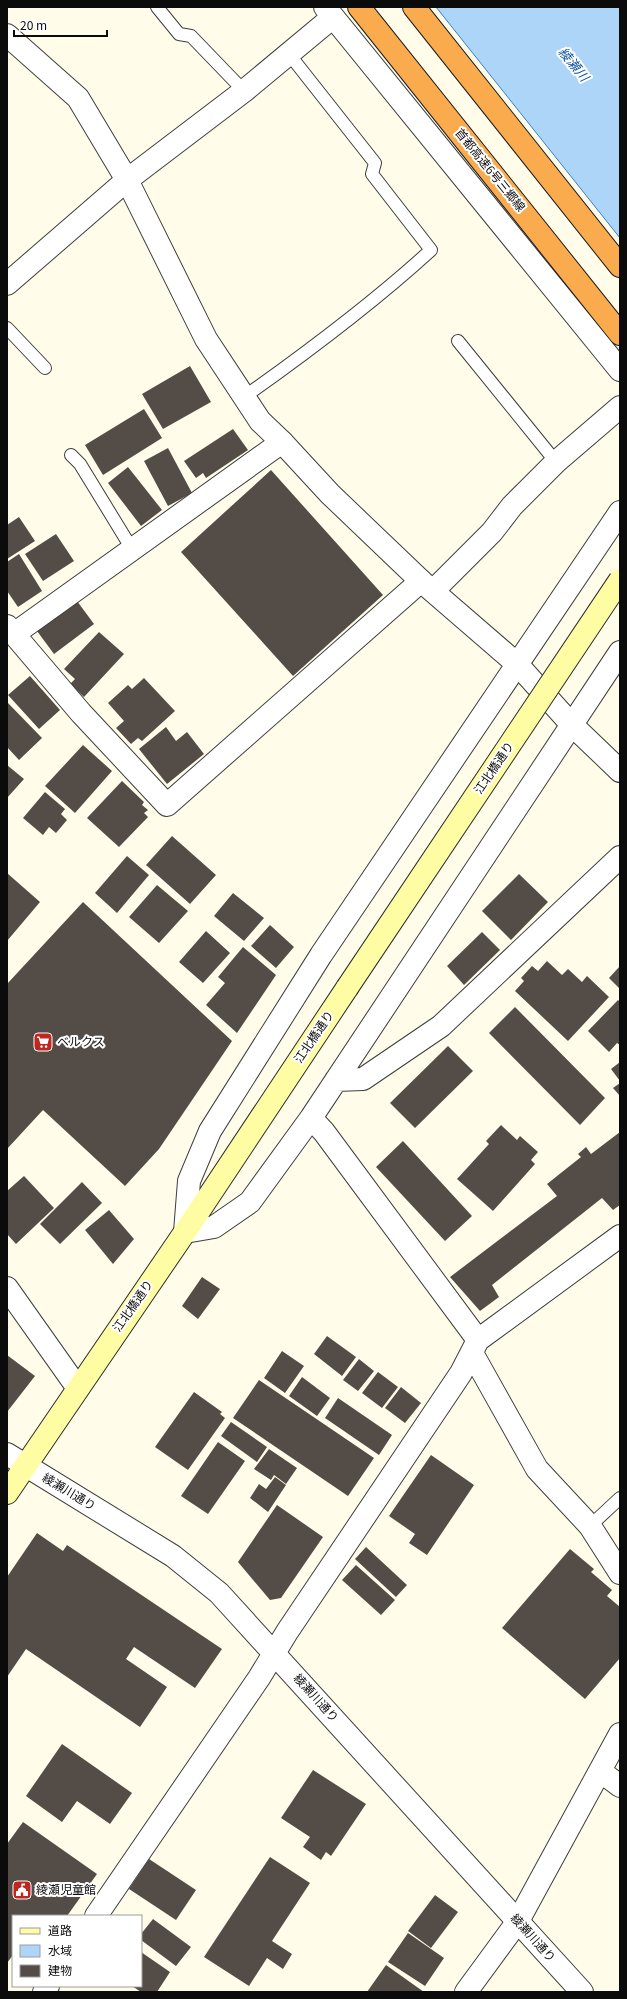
<svg xmlns="http://www.w3.org/2000/svg" width="627" height="1999" font-family="Georgia,'Noto Sans JP',serif">
  <style>
    .water { fill: #add5f8; stroke: #3283d1 }
    .building { fill: #544d47 }
    .lines { fill: none; stroke-linecap: round; stroke-linejoin: round }
    .service-casing { stroke: #3e3e3e; stroke-width: 14 }
    .minor-casing { stroke: #3e3e3e; stroke-width: 24 }
    .tertiary-casing { stroke: #3e3e3e; stroke-width: 24 }
    .secondary-casing { stroke: #2d2d2d; stroke-width: 24 }
    .motorway-casing { stroke: #1c1c1c; stroke-width: 24 }
    .service { stroke: #fff; stroke-width: 12 }
    .minor { stroke: #fff; stroke-width: 22 }
    .tertiary { stroke: #fff; stroke-width: 22 }
    .secondary { stroke: #fffda4; stroke-width: 22 }
    .motorway { stroke: #f9ab4e; stroke-width: 22 }
    .secondary-bridge-casing { stroke: #2d2d2d; stroke-width: 24; stroke-linecap: butt }
    .secondary-bridge { stroke: #fffda4; stroke-width: 22 }
    .labels { text-anchor: middle; stroke-width: 4; stroke-linejoin: round; paint-order: stroke }
    .street-label { font-size: 12px; fill: #0b0b0b; stroke: #fff }
    .poi-label { font-size: 12px; fill: #0b0b0b; stroke: #fff; text-anchor: start }
    .water-label { font-size: 13px; font-style: italic; fill: #12559f; stroke: #fff }
  </style>
  <rect width="100%" height="100%" fill="#fffde9"/>
  <!-- water -->
  <path class="water" d="M436,7H620V238Z"/>
  <!-- building -->
  <path class="building" d="M190,366L211,402L163,429L142,394Z
    M144,409L162,438L103,475L85,445Z
    M233,429L248,450L206,478L203,473L196,478L184,461Z
    M168,448L192,493L168,506L144,461Z
    M128,467L162,510L141,526L108,483Z
    M271,470L383,595L293,676L181,552Z
    M19,517L35,541L7,559V525Z
    M56,534L74,561L43,581L25,554Z
    M19,554L42,591L18,607L7,591V562Z
    M77,601L94,624L54,654L37,631Z
    M99,632L124,654L84,697L70,684L75,679L64,669Z
    M30,676L60,710L39,729L8,695Z
    M144,678L175,711L142,741L138,738L131,744L116,728L124,721L108,703L128,685L132,689Z
    M8,703L42,738L19,760L7,747Z
    M166,727L176,741L187,732L204,754L167,784L139,749Z
    M83,745L112,771L75,813L45,786Z
    M7,765L24,779L7,798Z
    M122,781L144,802L142,805L148,810L144,813L148,817L119,847L87,818Z
    M45,792L65,809L61,814L67,820L56,833L49,827L43,835L23,818Z
    M172,836L216,875L190,904L146,865Z
    M127,856L149,875L117,913L95,893Z
    M7,873L40,902L7,941Z
    M519,874L548,902L511,940L482,911Z
    M157,885L188,911L159,943L129,917Z
    M233,893L264,918L244,941L214,916Z
    M83,902L232,1041L159,1149L125,1186L43,1110L7,1149V984Z
    M270,925L294,947L276,968L251,946Z
    M206,931L230,953L203,983L179,962Z
    M482,932L500,950L464,985L447,966Z
    M243,947L276,975L237,1033L206,1005L225,983L218,977Z
    M547,961L562,975L568,969L582,982L587,976L609,997L568,1041L515,991L524,981L521,978L532,966L538,971Z
    M620,966V989L609,978Z
    M618,1000L620,1002V1045L617,1043L609,1052L588,1031Z
    M515,1007L605,1098L580,1125L489,1033Z
    M448,1046L473,1071L415,1128L390,1103Z
    M620,1062V1081L611,1069Z
    M620,1083V1096L613,1088Z
    M501,1125L517,1140L520,1136L538,1152L531,1160L535,1164L493,1211L457,1179L489,1144L486,1141Z
    M620,1132V1205L613,1210L602,1198L492,1285L499,1297L480,1311L450,1277L557,1196L547,1184L581,1157L578,1154L586,1147L591,1154Z
    M403,1141L472,1216L445,1241L376,1167Z
    M24,1176L54,1208L16,1244L7,1234V1191Z
    M82,1182L102,1203L60,1244L40,1224Z
    M109,1210L134,1239L113,1264L85,1230Z
    M202,1277L220,1289L198,1319L182,1306Z
    M327,1336L356,1357L342,1376L314,1354Z
    M282,1351L304,1366L285,1393L264,1378Z
    M7,1355L35,1376L7,1412Z
    M359,1359L374,1371L358,1391L343,1380Z
    M378,1372L398,1387L382,1408L362,1393Z
    M302,1377L330,1398L317,1416L289,1396Z
    M259,1380L374,1458L348,1496L233,1418Z
    M401,1387L421,1403L405,1423L385,1408Z
    M194,1392L222,1412L220,1414L225,1418L188,1470L155,1447Z
    M338,1398L392,1435L379,1455L325,1418Z
    M231,1422L267,1447L257,1462L221,1436Z
    M218,1442L245,1461L208,1514L181,1496Z
    M269,1449L297,1468L286,1484L274,1475L271,1480L254,1469Z
    M431,1455L474,1485L427,1555L409,1543L415,1534L389,1516Z
    M275,1477L286,1485L268,1512L250,1498L259,1484L266,1489Z
    M277,1505L323,1537L281,1598L270,1600L238,1562Z
    M37,1533L63,1551L67,1545L222,1649L195,1688L134,1647L126,1659L167,1687L140,1727L26,1649L7,1677V1577Z
    M366,1547L407,1585L396,1597L355,1559Z
    M570,1549L594,1569L591,1572L612,1590L607,1596L620,1607V1658L585,1699L502,1628Z
    M356,1565L395,1600L381,1615L342,1580Z
    M62,1744L132,1793L110,1824L77,1801L62,1822L26,1796Z
    M313,1770L366,1804L331,1856L326,1852L321,1860L303,1847L310,1837L281,1818Z
    M23,1822L97,1874L67,1916H13V1955L7,1963V1844Z
    M270,1857L310,1883L272,1941L292,1954L283,1969L267,1958L249,1986L204,1957Z
    M149,1859L196,1890L176,1920L129,1889Z
    M435,1895L458,1912L431,1948L408,1931Z
    M153,1919L191,1947L176,1966L141,1940V1934Z
    M408,1933L444,1958L425,1986L388,1962Z
    M141,1952L170,1972L157,1992H141L132,1986H141Z
    M386,1965L424,1992H367Z"/>
  <g class="lines">
    <!-- service casing -->
    <g class="service-casing">
      <path id="service" d="M157,7L179,34L191,36L244,91
        M7,328L45,368
        M458,341L556,462
        M244,397C309,351 372,304 431,250L372,174L375,163L289,54
        M71,455L80,464L132,549
        M590,1526L620,1498"/>
    </g>
    <!-- minor casing -->
    <g class="minor-casing">
      <path id="minor" d="M325,7L620,370
        M7,284L127,180L244,91L333,17
        M620,512L321,955L210,1131L189,1181L185,1232L214,1227L250,1202L311,1118L620,652
        M433,591L492,532L512,506L556,462L620,407
        M7,626L81,713L167,805L421,581
        M14,634L282,442
        M336,1080L363,1079L441,1026L620,857
        M311,1118L324,1132L478,1340
        M472,1353L537,1469L590,1526L620,1573
        M600,1771L620,1786
        M96,1916L259,1678L287,1632L461,1373L478,1340L620,1236
        M44,1992L48,1986
        M466,1992L518,1921L620,1734"/>
    </g>
    <!-- tertiary casing -->
    <g class="tertiary-casing">
      <path id="tertiary" d="M7,35L78,98L127,180L206,339L260,421L282,442L330,494L421,581L517,664L572,725L620,771
        M7,1288L77,1387
        M7,1454L173,1556L219,1593L582,1992"/>
    </g>
    <!-- secondary casing -->
    <g class="secondary-casing">
      <path id="secondary" d="M7,1493L185,1232L347,988"/>
    </g>
    <!-- motorway casing -->
    <g class="motorway-casing">
      <path id="motorway" d="M359,7L620,334
        M414,7L620,266"/>
    </g>
    <!-- service -->
    <use href="#service" class="service"/>
    <!-- minor -->
    <use href="#minor" class="minor"/>
    <!-- tertiary -->
    <use href="#tertiary" class="tertiary"/>
    <!-- secondary -->
    <use href="#secondary" class="secondary"/>
    <!-- motorway -->
    <use href="#motorway" class="motorway"/>
    <!-- secondary-bridge casing -->
    <g class="secondary-bridge-casing">
      <path id="secondary-bridge" d="M347,988L620,580"/>
    </g>
    <!-- secondary-bridge -->
    <use href="#secondary-bridge" class="secondary-bridge"/>
  </g>
  <!-- icons -->
  <defs>
    <g id="supermarket-square" transform="scale(1)"><rect x="-9" y="-9" width="18" height="18" rx="4" fill="#be2720" stroke="#fff"/><path d="M-6-5.5h2.5l.6 2H6L4.5 2H-2.5L-4.4-4H-6ZM-1.5 3.2a1.3 1.3 0 1 0 .1 0ZM3 3.2a1.3 1.3 0 1 0 .1 0Z" fill="#fff"/></g>
    <g id="civic-square" transform="scale(1)"><rect x="-9" y="-9" width="18" height="18" rx="4" fill="#be2720" stroke="#fff"/><path d="M-.6-6.5H3V-4.5H.6V-3L4-1V1h2V6H-6V1h2V-1L-.6-3ZM-1.2 2.5V6h2.4V2.5Z" fill="#fff"/></g>
  </defs>
  <g fill-rule="evenodd">
    <use href="#supermarket-square" x="43" y="1042"/>
    <use href="#civic-square" x="22" y="1890"/>
  </g>
  <g class="labels">
    <!-- street labels -->
    <g class="street-label">
      <text transform="translate(490 170) rotate(51)" y="4">首都高速6号三郷線</text>
      <text transform="translate(494 768) rotate(-56)" y="4">江北橋通り</text>
      <text transform="translate(314 1037) rotate(-56)" y="4">江北橋通り</text>
      <text transform="translate(133 1306) rotate(-55)" y="4">江北橋通り</text>
      <text transform="translate(69 1492) rotate(31)" y="4">綾瀬川通り</text>
      <text transform="translate(316 1698) rotate(48)" y="4">綾瀬川通り</text>
      <text transform="translate(533 1938) rotate(48)" y="4">綾瀬川通り</text>
    </g>
    <!-- poi labels -->
    <g class="poi-label">
      <text x="57" y="1046">ベルクス</text>
      <text x="36" y="1894">綾瀬児童館</text>
    </g>
    <!-- water labels -->
    <g class="water-label">
      <text transform="translate(574 64) rotate(51)" y="5">綾瀬川</text>
    </g>
  </g>
  <!-- border -->
  <rect width="627" height="1999" fill="none" stroke="#0b0b0b" stroke-width="16"/>
  <!-- legend -->
  <rect x="12" y="1915" width="130" height="72" fill="#ffffff" stroke="#9d9d9d"/>
  <rect x="20" y="1928" width="20" height="6" fill="#fffda4" stroke="#9d9d9d"/>
  <text x="48" y="1935" font-size="12" fill="#0b0b0b">道路</text>
  <rect x="20" y="1945" width="20" height="12" fill="#add5f8" stroke="#9d9d9d"/>
  <text x="48" y="1955" font-size="12" fill="#0b0b0b">水域</text>
  <rect x="20" y="1965" width="20" height="12" fill="#544d47" stroke="#9d9d9d"/>
  <text x="48" y="1975" font-size="12" fill="#0b0b0b">建物</text>
  <!-- scale -->
  <path d="M14 30v6h93v-6" fill="none" stroke="#0b0b0b" stroke-width="2"/>
  <text x="20" y="30" font-size="12" fill="#0b0b0b" stroke="#ffffff" stroke-width="3" paint-order="stroke">20 m</text>
</svg>
